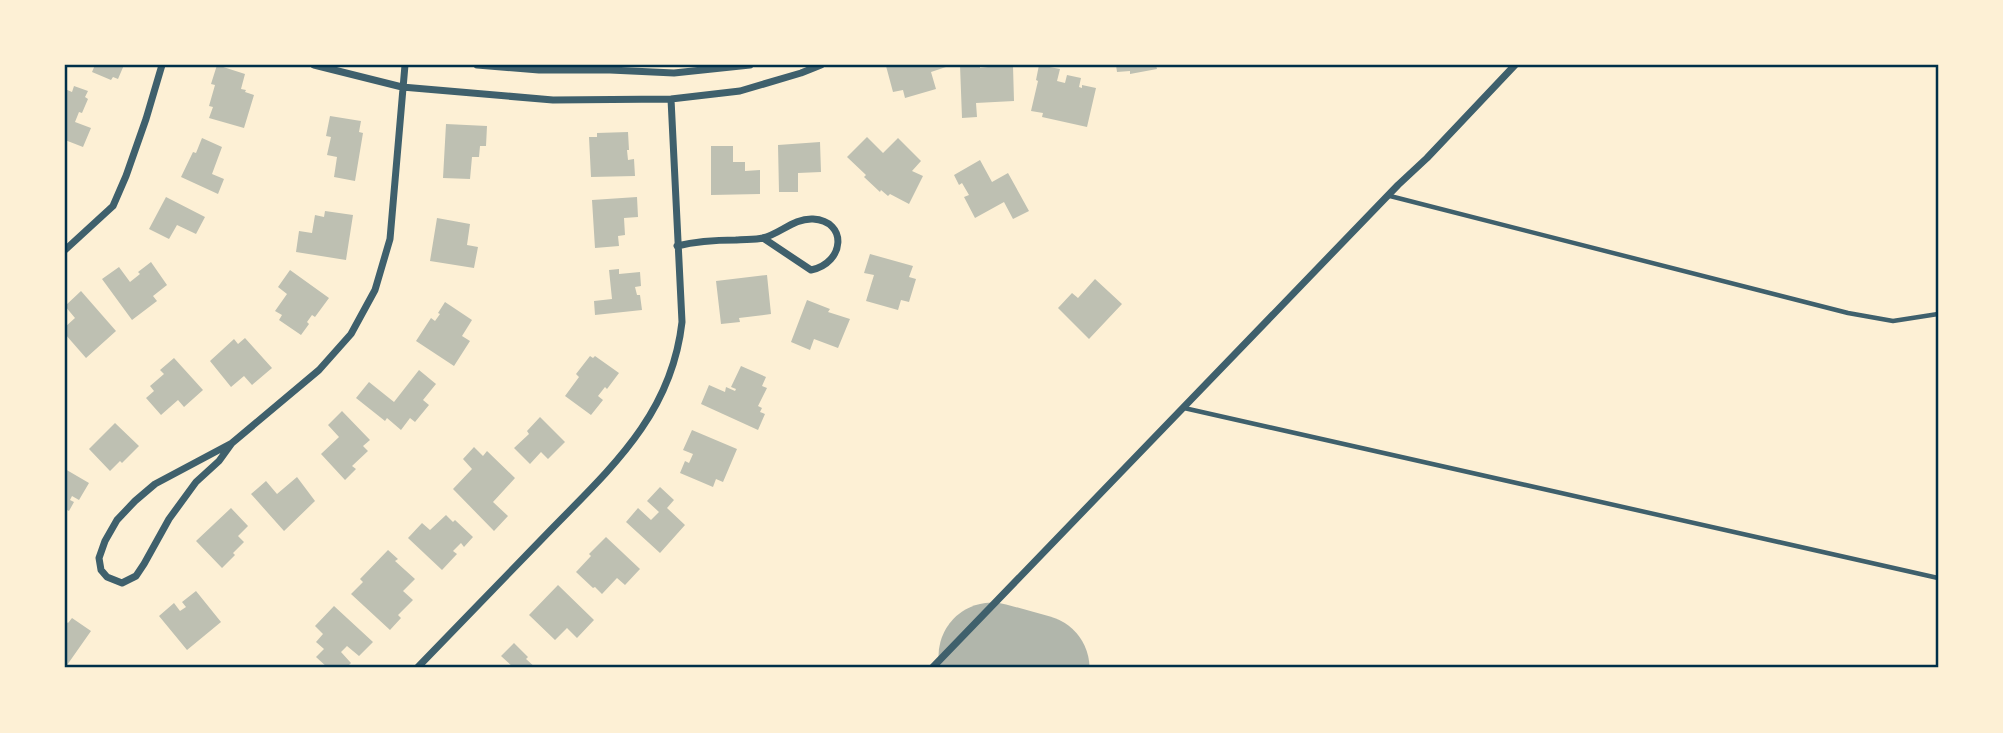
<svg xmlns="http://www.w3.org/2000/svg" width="2003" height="733" font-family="Helvetica,sans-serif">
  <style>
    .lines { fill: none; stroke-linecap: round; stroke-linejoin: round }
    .runway { stroke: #b1b6ab; stroke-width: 107 }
    .building { fill: #bec0b2 }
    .service { stroke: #3f606c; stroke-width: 4.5 }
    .minor { stroke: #3f606c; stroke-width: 7 }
    .neatline { fill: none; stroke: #003049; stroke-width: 2.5 }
  </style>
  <rect width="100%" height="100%" fill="#fdf0d5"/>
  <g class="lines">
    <!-- runway -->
    <path class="runway" d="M992,656L1036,668"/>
  </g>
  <!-- building -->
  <path class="building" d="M95,65H124L118,79L113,77L111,80L92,72Z
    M217,65L245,74L241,89L246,90L245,92L254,95L244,128L209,118L213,107L209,106L215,85L211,84Z
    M891,65H945L946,67L931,72L936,89L905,98L903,90L893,92L886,66Z
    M960,65H980V68L988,67V65L1013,66L1014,101L976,103L977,117L962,118Z
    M1039,65L1060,69L1057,81L1065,83L1067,75L1081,78L1079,87L1082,88V85L1096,88L1087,127L1042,117L1043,113L1031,111L1038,81L1036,80Z
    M1116,65H1156L1157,69L1130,74V71L1117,72Z
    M74,86L88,91L85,97L88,99L82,113L79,112L75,122L91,128L83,147L65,140V89L72,92Z
    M330,116L361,121L359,132L363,133L355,181L334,177L337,157L327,155L331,137L326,136Z
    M446,124L487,126L486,146H480L479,157H472L470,179L443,178Z
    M628,132L629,150H627L628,160L634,159L635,176L591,177L589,137H597V133Z
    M867,137L883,153L898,138L921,161L912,171L923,176L909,204L890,194L888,196L881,190L880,192L864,177L866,175L847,157Z
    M202,138L222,147L212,174L224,179L218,194L181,177L193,152L196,153Z
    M820,142L821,172L798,173V192H779L778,145Z
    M711,146H733V162H745V171L760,170V194L711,195Z
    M980,160L992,182L1008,173L1029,211L1013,219L1004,202L975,218L964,197L969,195L962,183L959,185L954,175Z
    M166,197L205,217L196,234L177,225L169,239L149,229Z
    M637,197L638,217L624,218L625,235L618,236L619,246L595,248L592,200Z
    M325,211L353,215L346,260L296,252L299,231L312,233L315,215L324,217Z
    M437,218L470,224L467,245L478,247L474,268L430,261Z
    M870,254L913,266L909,277L916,279L909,302L901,300L898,310L866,301L874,275L864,273Z
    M151,262L167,285L153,296L157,301L132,320L102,279L119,267L130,282L140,274L138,272Z
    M619,269V274L640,272L641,286L635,287L637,295H640L642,310L595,315L594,301L612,299L609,270Z
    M290,270L329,298L315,317L312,315L307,322L309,324L301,335L279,320L282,315L275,311L287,294L278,287Z
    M767,275L771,314L739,318L740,322L721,324L716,281Z
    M1095,279L1122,304L1089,339L1058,308L1072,293L1078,298Z
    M81,291L116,331L86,358L65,334V327L75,318L65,306Z
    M807,300L830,309L828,312L850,319L838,348L814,339L810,350L791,342Z
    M445,302L472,320L462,336L470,341L454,366L416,341L431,318L435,321L440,314L438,313Z
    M245,338L272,368L252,385L244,376L231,387L210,361L234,339L238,344Z
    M590,356L593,358L595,356L619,373L607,389L605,387L598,396L603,400L591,415L565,396L579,377L576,374Z
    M174,358L203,390L184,407L178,400L161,415L146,398L154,391L150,386L164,374L160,370Z
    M741,366L766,377L762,386L767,388L758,406L762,408L760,412L765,414L758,430L701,404L709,385L725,392L726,387L735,391L736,389L731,387Z
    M419,370L436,384L423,400L429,405L415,422L410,418L401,430L387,418L385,421L356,398L369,382L394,402Z
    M342,411L370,440L363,446L368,451L352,466L356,469L345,480L321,454L339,437L328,425Z
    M540,417L565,442L548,459L541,452L530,464L514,448L529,434L527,431Z
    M115,423L139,446L122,463L120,461L110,471L89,449Z
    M692,430L737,449L723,482L716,479L713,487L680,473L685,461L689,463L693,454L683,450Z
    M474,447L483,456L487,451L515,478L493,502L508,516L494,531L453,489L472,469L463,459Z
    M65,469L89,483L79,500L72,496L70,500L74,502L69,511L65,509Z
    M297,477L315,501L284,531L251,494L266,481L277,494Z
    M660,487L674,500L667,508L685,525L660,553L626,522L638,508L651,520L659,512L647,501Z
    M231,508L248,526L238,536L244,542L233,553L235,555L222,568L196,541Z
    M446,515L453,522L455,520L473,537L464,547L461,543L453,551L457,554L442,570L408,538L422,523L430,530Z
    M606,537L640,569L625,585L617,578L602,594L595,587L593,588L576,572L591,556L589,554Z
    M388,550L398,559L395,561L415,579L403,591L413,600L398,615L401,618L390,630L351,594L363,582L360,579Z
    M558,585L594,620L577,638L567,628L555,640L529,615Z
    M196,591L221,622L187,650L159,616L174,603L180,611L186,607L182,602Z
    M334,606L373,642L359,656L347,646L341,652L351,663L346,668H328L316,657L324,649L316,642L323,634L315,626Z
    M72,618L91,631L65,668V621L68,623Z
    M514,643L528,657L526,659L536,668H514L501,656Z"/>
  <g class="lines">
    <!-- service -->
    <path class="service" d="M1390,196L1848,313L1893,321L1938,314
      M1184,408L1938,578"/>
    <!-- minor -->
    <path class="minor" d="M314,65L402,87L553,100L671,99L740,91L801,73L821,65
      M477,65L539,70H610L674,73L750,65
      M677,246C697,241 716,240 736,240C744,239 755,240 763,238C780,234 794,218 813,219C848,221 845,263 811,270L763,238
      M65,250L113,206L126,176L146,119L162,65
      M232,443L155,484L135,501L117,520L105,541L99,558L101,570L107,577L122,583L136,576L144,564L169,519L196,482L219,461L232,443L319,370L351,334L375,290L390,239L405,65
      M417,668C458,626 499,583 540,541C604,474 671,420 682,322L671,99
      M932,668L1398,185L1427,158L1515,65"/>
  </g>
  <!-- border -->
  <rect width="2003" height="733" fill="none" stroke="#fdf0d5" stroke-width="133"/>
  <rect x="66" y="66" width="1871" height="600" class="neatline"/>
</svg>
